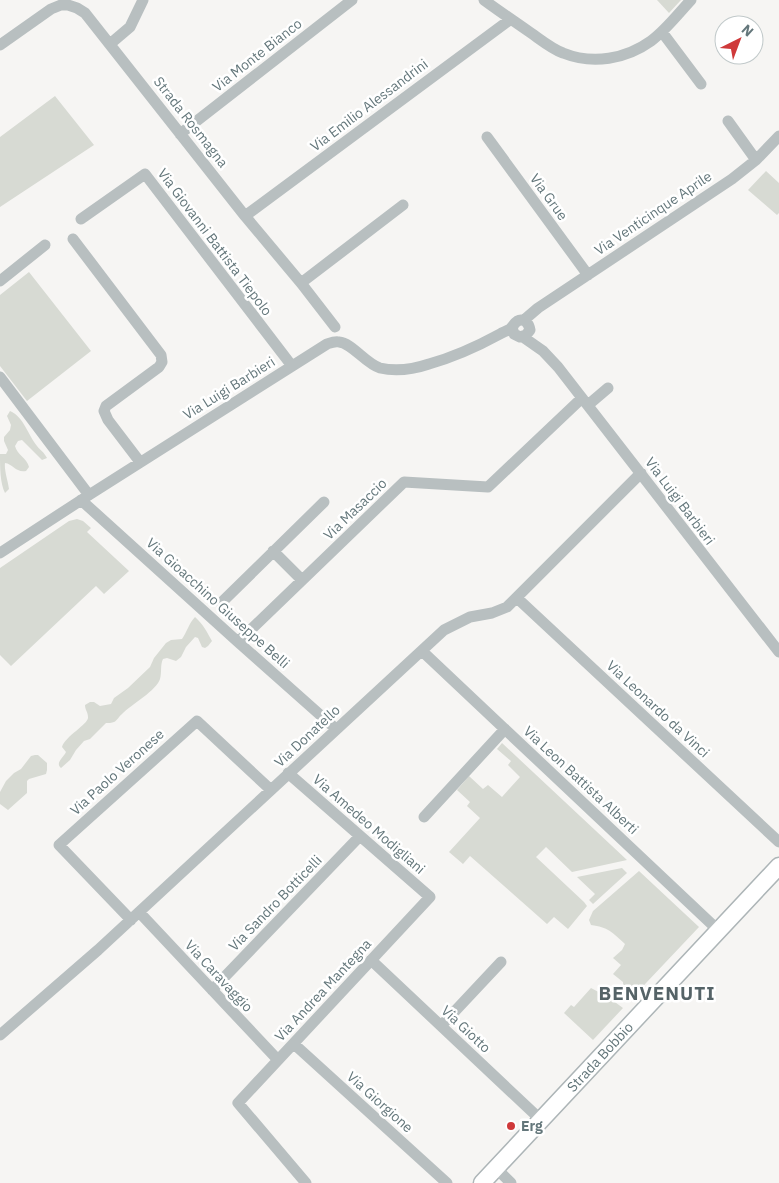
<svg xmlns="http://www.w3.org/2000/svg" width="779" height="1183" font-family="'IBM Plex Sans',sans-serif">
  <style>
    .green { fill: #d7dad3 }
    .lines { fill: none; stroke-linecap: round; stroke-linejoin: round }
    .secondary-casing { stroke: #adb5b7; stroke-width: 19 }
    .minor { stroke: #b8bfc0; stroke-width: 11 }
    .secondary { stroke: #fff; stroke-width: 16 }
    .poi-dot { fill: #cf393a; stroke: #fff; stroke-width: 2 }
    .labels { text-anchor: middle; stroke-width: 5; stroke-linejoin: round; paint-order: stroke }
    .street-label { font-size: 14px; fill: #64777b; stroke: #fff }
    .poi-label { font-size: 14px; font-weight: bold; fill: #64777b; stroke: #fff; text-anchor: start }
    .district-label { font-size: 19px; font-weight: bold; letter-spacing: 1px; fill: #556367; stroke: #fff }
  </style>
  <rect width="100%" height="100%" fill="#f6f5f3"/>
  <!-- green -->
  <path class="green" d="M657,0H681L669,13Z
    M55,96L94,145L0,207V137Z
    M766,171L779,183V213L777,215L748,190Z
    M29,272L91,351L27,401L0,366V295Z
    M10,411C24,417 28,435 37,446C40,450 44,452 47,458L42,460L22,440L18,441L15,446C17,455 27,458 29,467L26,471C16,473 13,464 5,463C4,470 8,481 9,489L5,493C0,483 0,467 0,454H6L8,450L4,441V437L10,430L11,425L7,416Z
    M77,519L83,521L91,528L87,532L129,571L104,594L96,586L11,666L0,655V568L69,521Z
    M195,617C203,624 207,632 212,641L208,646L205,648L202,647L198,638L195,637L186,647L181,657L176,661L167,658L163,659C160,665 162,672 160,679C157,690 131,705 122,714C119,716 117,721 114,722C112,723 108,723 106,723L90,739L84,741L76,750L70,760L61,768C55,763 63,758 66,752L62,747C65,736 89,724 88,717C88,712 85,710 85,705L90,702H94L100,706L111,704L114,698L128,688L150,667L154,658L166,643L171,640L182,639C187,632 189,623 195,617Z
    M502,743L627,860L572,872L546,847L536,857L584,902L587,906L568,929L554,917L547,924L470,856L463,864L449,852L480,818L467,806L470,802L457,790L469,776L483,789L488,785L502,797L520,777L508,765L511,761L497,749Z
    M35,755H38L47,763V770L46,774L29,779L27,781V793L8,810L0,804V792L6,781L14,773L21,769L31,756Z
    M622,868L627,873L593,904L589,900L595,894L577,877Z
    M639,871L699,927L629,1001L624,996L623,982L613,974L621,965L613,958L622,950L625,944C612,932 608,927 591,925L589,920L593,911Z
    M591,988L608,997L623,1008L593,1040L564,1013L571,1005L574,1007Z"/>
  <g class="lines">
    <!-- secondary casing -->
    <g class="secondary-casing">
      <path id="secondary" d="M482,1183L779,866"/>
    </g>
    <!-- minor -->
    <path class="minor" d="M484,0C499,11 515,22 531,33C541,40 552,49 563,53C593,65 626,59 651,41C666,30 678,14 691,0
      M662,32L701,84
      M110,44L130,27L143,0
      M0,45L51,9L61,5H68L77,8L85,13L245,216L301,283L335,327
      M728,121L756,160
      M180,134L352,0
      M487,137L588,275
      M245,216L511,19
      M81,219L145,174L292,366
      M73,239L161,355L162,362L159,367L106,406L104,411L108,420L140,462
      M0,281L45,245
      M301,283L403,205
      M524,320L538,308L732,179L756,160L779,136
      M523,337L543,351L558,367L779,652
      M0,377L89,495
      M588,405L608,388
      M81,500L238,642L336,729
      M273,551L302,580
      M0,553L89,495L327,344C330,343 335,341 339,342C352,343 366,364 380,368C397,372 414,369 429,364C454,357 478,346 500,334C503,332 507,331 510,329C514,326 515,320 521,320C527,320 529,325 530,330L526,335L520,337L514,334L512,327
      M517,598L779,842
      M221,603L324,502
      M238,642L404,482L488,487L582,398
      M422,651L719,931
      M288,773L430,897L238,1103L306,1183
      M424,817L505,729
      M139,912L278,1060
      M131,920L59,845L197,721L271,790
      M371,960L541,1120
      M212,990L360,836
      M441,1026L501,962
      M0,1035L98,950L444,630L470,617L492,613L507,607L641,473
      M294,1044L447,1183
      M496,1168L511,1183"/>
    <!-- secondary -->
    <use href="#secondary" class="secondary"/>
  </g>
  <!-- markers -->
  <circle class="poi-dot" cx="511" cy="1126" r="5"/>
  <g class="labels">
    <!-- street labels -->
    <g class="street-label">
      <text transform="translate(257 55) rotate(-38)" y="5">Via Monte Bianco</text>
      <text transform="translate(369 105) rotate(-37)" y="5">Via Emilio Alessandrini</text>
      <text transform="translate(191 122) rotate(52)" y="5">Strada Rosmagna</text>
      <text transform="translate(549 197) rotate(54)" y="5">Via Grue</text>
      <text transform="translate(653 213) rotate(-34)" y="5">Via Venticinque Aprile</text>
      <text transform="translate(215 242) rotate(53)" y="5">Via Giovanni Battista Tiepolo</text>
      <text transform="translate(229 388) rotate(-32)" y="5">Via Luigi Barbieri</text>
      <text transform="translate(680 501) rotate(53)" y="5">Via Luigi Barbieri</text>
      <text transform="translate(355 509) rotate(-44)" y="5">Via Masaccio</text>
      <text transform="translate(218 603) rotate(42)" y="5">Via Gioacchino Giuseppe Belli</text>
      <text transform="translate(658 709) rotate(43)" y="5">Via Leonardo da Vinci</text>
      <text transform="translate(307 736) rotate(-43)" y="5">Via Donatello</text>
      <text transform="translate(117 772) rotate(-42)" y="5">Via Paolo Veronese</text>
      <text transform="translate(581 780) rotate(43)" y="5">Via Leon Battista Alberti</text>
      <text transform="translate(369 824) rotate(41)" y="5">Via Amedeo Modigliani</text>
      <text transform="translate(275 903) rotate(-46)" y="5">Via Sandro Botticelli</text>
      <text transform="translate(219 976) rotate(47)" y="5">Via Caravaggio</text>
      <text transform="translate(323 990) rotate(-47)" y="5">Via Andrea Mantegna</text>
      <text transform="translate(466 1029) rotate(43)" y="5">Via Giotto</text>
      <text transform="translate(600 1057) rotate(-47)" y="5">Strada Bobbio</text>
      <text transform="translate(380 1102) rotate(42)" y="5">Via Giorgione</text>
    </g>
    <!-- poi labels -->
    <g class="poi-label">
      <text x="521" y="1131">Erg</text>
    </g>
    <!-- district labels -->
    <g class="district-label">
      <text x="657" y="1000">BENVENUTI</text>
    </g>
  </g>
  <!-- north arrow -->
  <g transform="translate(739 40) rotate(42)"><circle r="24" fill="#ffffff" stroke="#c1c9ca"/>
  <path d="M0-4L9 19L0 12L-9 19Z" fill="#cf393a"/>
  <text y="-8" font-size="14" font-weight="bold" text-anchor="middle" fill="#64777b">N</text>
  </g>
</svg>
